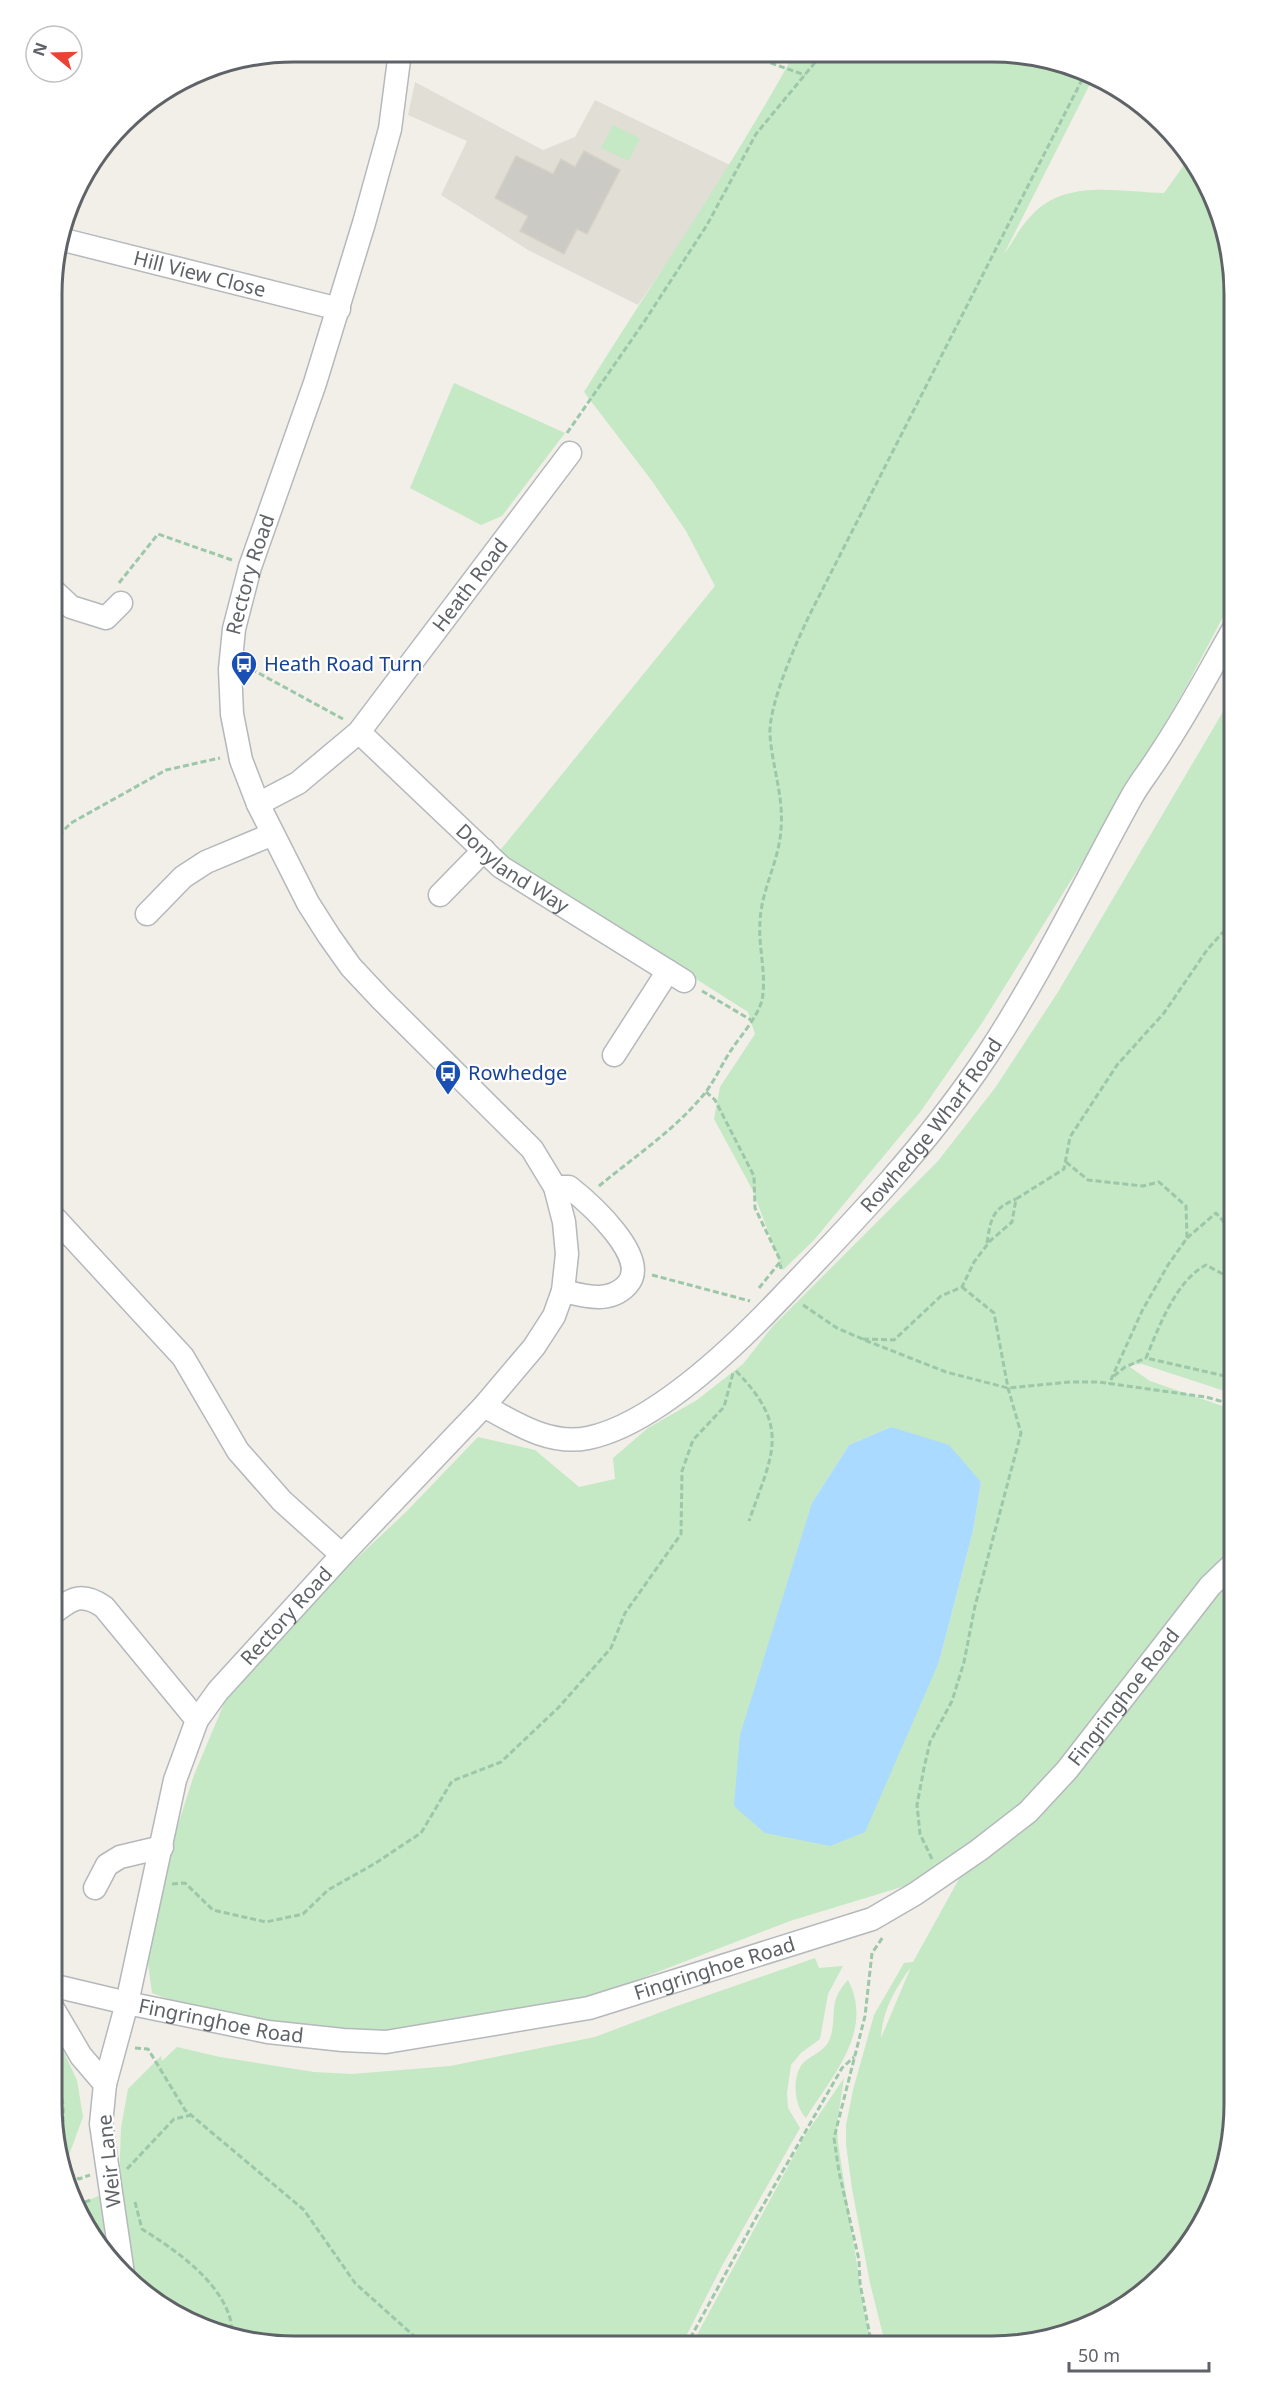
<svg xmlns="http://www.w3.org/2000/svg" width="1285" height="2398" font-family="'Noto Sans',sans-serif">
  <style>
    .education { fill: #e1ded6 }
    .green { fill: #c5e8c5; fill-rule: evenodd }
    .water { fill: #aadaff }
    .building { fill: #cccac5; stroke: #d6d1c6; stroke-width: 1.5 }
    .lines { fill: none; stroke-linecap: round; stroke-linejoin: round }
    .minor-casing { stroke: #b5b8bc; stroke-width: 25 }
    .path { stroke: #9cc7a9; stroke-width: 3; stroke-dasharray: 6 3; stroke-linecap: butt }
    .minor { stroke: #fff; stroke-width: 22 }
    .labels { text-anchor: middle; stroke-width: 4.5; stroke-linejoin: round; paint-order: stroke }
    .street-label { font-size: 20px; fill: #5f6368; stroke: #fff }
    .transit-label { font-size: 20px; fill: #164399; stroke: #fff; text-anchor: start }
    .rim { fill: none; stroke: #5f6368; stroke-width: 3 }
  </style>
  <rect width="100%" height="100%" fill="#f1efe8"/>
  <!-- education -->
  <path class="education" d="M415,82L543,150L575,137L595,100L730,165L699,216L638,305L528,250L441,195L467,141L408,115Z"/>
  <!-- green -->
  <path class="green" d="M794,54L1038,56L1089,73L1090,84L1004,254C1013,242 1020,227 1031,216C1064,178 1120,192 1164,193L1182,168L1189,154L1193,159L1221,215L1234,294V596L1186,687L1118,805L982,1023L921,1111L814,1240L783,1270L752,1189L714,1119L720,1087L755,1034L748,1012L498,853L715,586L686,531L652,481L584,392C654,279 730,171 794,54Z
    M613,125L640,138L629,161L601,148Z
    M454,383L565,433L502,516L481,525L410,488Z
    M1234,693V1394L1142,1364L1127,1365L1150,1381L1234,1410L1233,2120L1216,2197L1184,2252L1139,2297L1070,2334L991,2347H886L870,2283L852,2189L846,2144V2125L853,2090L874,2015L904,1963L913,1962L980,1841L918,1882L790,1921L603,1993L468,2023L336,2036L238,2026L152,1993L144,1933L162,1889L176,1831L194,1775L226,1699L307,1605L406,1512L478,1437L535,1450L579,1487L615,1479L613,1458L648,1428L697,1400L743,1364L772,1327L938,1161L995,1088L1058,992ZM891,1427L981,1482L973,1531L939,1662L812,1503L849,1445ZM911,1967L881,2038C882,2011 895,1989 911,1967Z
    M815,1958L819,1968L843,1966L828,1994L820,2039L801,2053L791,2065L787,2093L788,2108L800,2128L723,2264L681,2346L262,2345L201,2328L146,2297L101,2252L75,2203L80,2204L119,2187L121,2128L128,2089L161,2056L162,2061L177,2047L220,2057L314,2072L352,2074L450,2066L595,2037L677,2006Z
    M848,1980C875,2031 831,2077 806,2118C794,2106 791,2075 804,2062C812,2055 824,2051 829,2041C839,2016 826,2003 848,1980Z
    M51,2032L56,2036L77,2080L83,2117L66,2163L61,2164L51,2104Z
    M844,2078L837,2125L838,2143L865,2316L873,2347L691,2346L804,2137Z"/>
  <!-- water -->
  <path class="water" d="M891,1427L949,1445L981,1482L973,1531L939,1662L865,1832L830,1846L765,1833L734,1806L740,1735L812,1503L849,1445Z"/>
  <!-- building -->
  <path class="building" d="M584,151L620,170L587,234L577,229L564,254L520,231L528,216L495,198L516,156L553,174L561,159L575,167Z"/>
  <g class="lines">
    <!-- minor casing -->
    <g class="minor-casing">
      <g id="minor">
        <path id="s1" d="M60,239L339,309"/>
        <path d="M53,590L71,607L106,618L121,603"/>
        <path id="s2" d="M359,732L501,867L684,981"/>
        <path id="s3" d="M258,804L298,783L359,732L570,453"/>
        <path d="M440,895L484,850"/>
        <path d="M147,914L183,877L206,862L273,834"/>
        <path d="M614,1055L668,971"/>
        <path d="M555,1187H569C588,1202 652,1258 627,1285C609,1304 585,1296 563,1291"/>
        <path d="M52,1215L183,1357L238,1451L282,1501L342,1555"/>
        <path id="s4" d="M484,1406C515,1423 550,1446 588,1438C652,1425 731,1350 776,1303C852,1224 927,1146 988,1054C1042,972 1084,883 1131,798C1139,783 1151,769 1160,754C1187,714 1210,670 1234,628"/>
        <path d="M52,1614C71,1599 81,1591 104,1607L197,1720"/>
        <path d="M95,1888L107,1865L120,1857L162,1847"/>
        <path id="s5" d="M51,1985L127,2003L268,2032L343,2040L386,2042L589,2008L872,1919L915,1894L979,1850L1028,1812L1067,1770L1210,1586L1234,1563"/>
        <path d="M51,2005L81,2056L105,2084"/>
        <path id="s6" d="M123,2274L101,2124L105,2084L127,2003L175,1780L197,1720L218,1691L342,1555L484,1406L534,1347L554,1316L563,1291L567,1254L564,1222L555,1187L532,1149L381,999L351,967L329,936L308,903L258,804L241,760L232,714L230,669L234,629L250,567L315,383L364,223L390,129L400,52"/>
      </g>
    </g>
    <!-- path -->
    <path class="path" d="M745,54L805,75
      M567,433L644,322L707,225L756,134L822,54
      M119,583L158,534L232,560
      M251,669L343,719
      M52,842L71,823L166,770L220,758
      M702,991L751,1020
      M706,1092L715,1100L754,1176L755,1208L781,1262
      M1066,1162L1088,1180L1143,1186L1159,1182L1186,1206L1187,1238L1168,1265L1142,1311L1109,1384
      M599,1186C634,1157 676,1129 705,1093C716,1079 723,1061 734,1046C743,1033 758,1016 762,1000C767,976 758,946 760,922C761,890 779,862 781,829C784,797 772,766 770,735C768,705 798,638 812,610L1086,72
      M1187,1238L1216,1213L1226,1224L1234,1227
      M987,1243C991,1218 992,1209 1016,1199
      M652,1275L750,1301
      M759,1288L780,1262L781,1269
      M803,1305L837,1328L867,1341L946,1372L1008,1388L1070,1382H1098L1206,1397L1234,1405
      M863,1339L894,1340L941,1296L962,1287L974,1262L990,1241L1012,1222L1016,1199L1064,1169L1070,1137L1117,1065L1164,1013L1207,950L1234,920
      M736,1371C792,1428 772,1454 749,1521
      M1114,1376L1125,1367L1146,1358
      M1234,1378L1146,1358C1158,1329 1176,1280 1206,1265L1234,1280
      M932,1859L920,1834L917,1805L924,1768L930,1742L952,1701L964,1662L975,1606L1021,1433L1008,1388L994,1313L962,1287
      M172,1884L185,1883L213,1910L266,1922L303,1914L328,1890L374,1864L421,1833L452,1781L501,1762L558,1708L611,1648L625,1613L681,1534L682,1471L693,1440L724,1407L733,1373
      M135,2048L148,2049L185,2110L304,2210L355,2283L424,2345
      M51,2074C69,2096 63,2126 59,2151
      M60,2159L63,2169L79,2179L90,2175
      M127,2169L174,2119L192,2115
      M135,2202L142,2229C175,2250 218,2279 230,2318C232,2323 231,2331 232,2337
      M76,2205L91,2200
      M686,2346L757,2216L842,2068L854,2057
      M872,2347L860,2283L859,2260L839,2172L834,2138L865,2016L872,1953L883,1937"/>
    <!-- minor -->
    <use href="#minor" class="minor"/>
  </g>
  <!-- icons -->
  <defs>
    <g id="bus-pin" transform="scale(1.35)"><path d="M0 17L-7.5 6A9.5 9.5 0 1 1 7.5 6Z" fill="#1a4fb4" stroke="#fff"/><path d="M-5-6H5V4H4V6H2V4H-2V6H-4V4H-5ZM-3.5-4V0h7V-4ZM-3.5 1.2v1.5H-2V1.2ZM2 1.2v1.5H3.5V1.2Z" fill="#fff"/></g>
  </defs>
  <g fill-rule="evenodd">
    <use href="#bus-pin" x="244" y="664"/>
    <use href="#bus-pin" x="448" y="1073"/>
  </g>
  <g class="labels">
    <!-- street labels -->
    <g class="street-label">
      <text dy="7" stroke="none"><textPath href="#s1" startOffset="144">Hill View Close</textPath></text>
      <text dy="7" stroke="none"><textPath href="#s6" startOffset="1965">Rectory Road</textPath></text>
      <text dy="7" stroke="none"><textPath href="#s3" startOffset="309">Heath Road</textPath></text>
      <text dy="7" stroke="none"><textPath href="#s2" startOffset="206">Donyland Way</textPath></text>
      <text dy="7" stroke="none"><textPath href="#s4" startOffset="582">Rowhedge Wharf Road</textPath></text>
      <text dy="7" stroke="none"><textPath href="#s6" startOffset="705">Rectory Road</textPath></text>
      <text dy="7" stroke="none"><textPath href="#s5" startOffset="1182">Fingringhoe Road</textPath></text>
      <text dy="7" stroke="none"><textPath href="#s5" startOffset="678">Fingringhoe Road</textPath></text>
      <text dy="7" stroke="none"><textPath href="#s5" startOffset="174">Fingringhoe Road</textPath></text>
      <text transform="translate(109 2161) rotate(-96)" y="7">Weir Lane</text>
    </g>
    <!-- transit labels -->
    <g class="transit-label">
      <text x="264" y="671">Heath Road Turn</text>
      <text x="468" y="1080">Rowhedge</text>
    </g>
  </g>
  <!-- crop -->
  <path d="M0 0H1285V2398H0ZM294 62H992A232 232 0 0 1 1224 294V2104A232 232 0 0 1 992 2336H294A232 232 0 0 1 62 2104V294A232 232 0 0 1 294 62Z" fill="#fff" fill-rule="evenodd"/>
  <path class="rim" d="M294 62H992A232 232 0 0 1 1224 294V2104A232 232 0 0 1 992 2336H294A232 232 0 0 1 62 2104V294A232 232 0 0 1 294 62Z"/>
  <!-- north arrow -->
  <g transform="translate(54 54) rotate(289)"><circle r="28" fill="#ffffff" stroke="#bfc1c3" stroke-width="1.5"/>
  <path d="M0-4.5L10 22L0 15L-10 22Z" fill="#ea4335"/>
  <text y="-9" font-size="16" font-weight="bold" text-anchor="middle" fill="#5f6368">N</text>
  </g>
  <!-- scale -->
  <path d="M1069 2362v9h140v-9" fill="none" stroke="#5f6368" stroke-width="3"/>
  <text x="1078" y="2362" font-size="18" fill="#5f6368" stroke="#ffffff" stroke-width="4.5" paint-order="stroke">50 m</text>
</svg>
